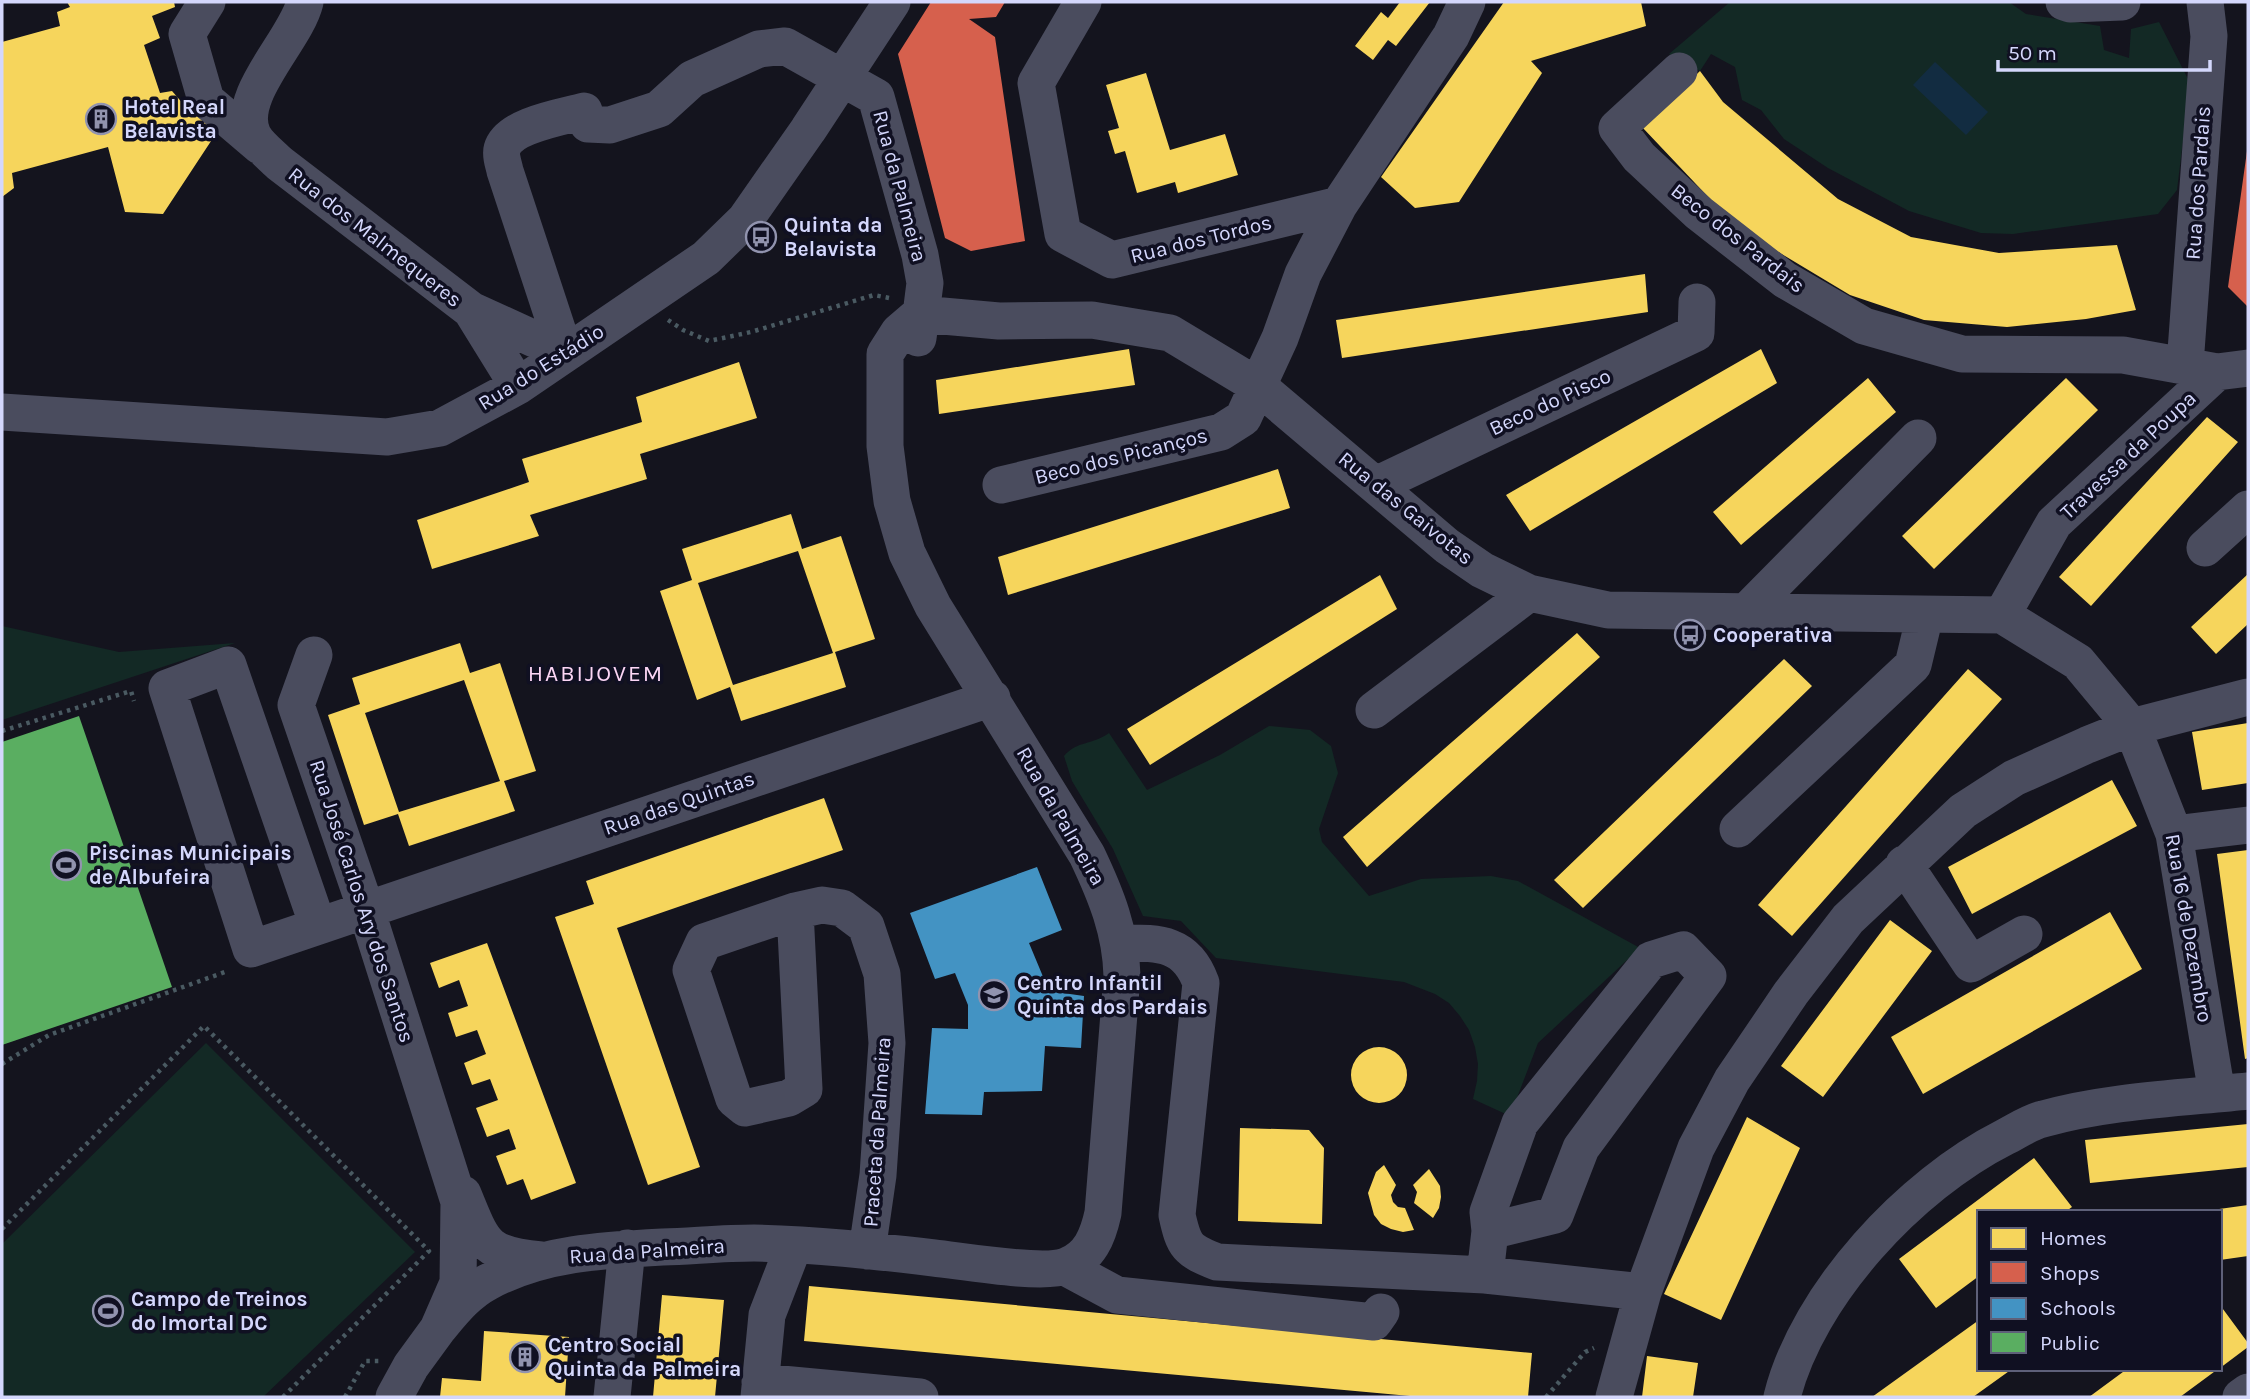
<svg xmlns="http://www.w3.org/2000/svg" width="2250" height="1399" font-family="Karla,sans-serif">
  <style>
    .green { fill: #132925 }
    .water { fill: #122c41 }
    .homes { fill: #f6d55c; fill-rule: evenodd }
    .shops { fill: #d6604d }
    .schools { fill: #4393c3 }
    .public { fill: #5aae61 }
    .lines { fill: none; stroke-linecap: round; stroke-linejoin: round }
    .path { stroke: #4a5a62; stroke-width: 4.5; stroke-dasharray: 3.5 5; stroke-linecap: butt }
    .minor { stroke: #4a4c5e; stroke-width: 37 }
    .labels { text-anchor: middle; stroke-width: 7; stroke-linejoin: round; paint-order: stroke }
    .poi-label { font-size: 21px; font-weight: bold; fill: #d4d7fc; stroke: #101022; text-anchor: start }
    .street-label { font-size: 21px; fill: #d4d7fc; stroke: #101022 }
    .neighbourhood-label { font-size: 23px; letter-spacing: 2px; fill: #fcd6f5; stroke: #101022 }
  </style>
  <rect width="100%" height="100%" fill="#14141e"/>
  <!-- green -->
  <path class="green" d="M1730,2H2009L2026,14L2100,26L2104,50L2129,58L2131,29L2159,22L2190,83L2177,190L2158,214L2013,234L1981,233L1909,211L1828,168L1784,139L1761,110L1742,100L1735,67L1711,54L1700,71L1669,54Z
    M2,626L119,652L235,643L2,720Z
    M1269,726L1310,730L1331,746L1338,773L1319,829L1322,842L1369,896L1421,879L1491,876L1518,881L1640,948L1538,1043L1510,1116L1473,1099L1477,1081L1478,1064L1475,1047L1469,1030L1460,1016L1449,1003L1435,994L1404,982L1216,958L1181,921L1143,916L1113,849L1072,781L1064,756C1078,740 1091,746 1109,733L1147,790L1220,755Z
    M206,1043L415,1252L263,1397H2V1244Z"/>
  <!-- water -->
  <path class="water" d="M1935,62L1988,112L1966,135L1913,85Z"/>
  <!-- homes -->
  <path class="homes" d="M67,2H174L175,7L152,16L160,38L144,45L160,93L172,91L185,106L217,132L163,214L125,212L108,147L12,173L14,188L2,197V42L60,26L57,12L70,7Z
    M1400,2H1430L1396,46L1388,40L1373,60L1355,46L1381,12L1388,18Z
    M1504,2H1641L1646,26L1531,61L1542,73L1459,202L1415,208L1381,177Z
    M1700,71L1723,102L1838,199L1911,237L1999,253L2117,245L2136,310L2086,319L2007,327L1924,320L1850,295L1770,247L1712,201L1642,127Z
    M1146,73L1170,150L1225,134L1238,175L1178,193L1175,182L1137,193L1125,151L1115,154L1108,131L1119,128L1106,85Z
    M1645,274L1648,312L1342,358L1336,320Z
    M1129,349L1135,385L939,414L936,380Z
    M1761,349L1777,383L1530,531L1506,495Z
    M739,362L757,418L640,454L647,479L530,515L539,536L432,569L417,520L529,482L522,459L642,422L636,397Z
    M1868,378L1896,412L1741,545L1713,512Z
    M2066,378L2098,410L1934,569L1902,536Z
    M2207,417L2238,442L2091,606L2059,577Z
    M1278,469L1290,508L1008,595L998,557Z
    M791,514L802,549L841,536L875,639L835,652L846,687L741,721L730,687L697,700L660,591L692,580L682,549ZM798,551L833,653L733,685L698,583Z
    M2248,574V624L2216,654L2191,627Z
    M1380,575L1397,609L1150,765L1127,729Z
    M1577,633L1600,657L1367,867L1343,837Z
    M460,643L470,673L500,663L536,771L504,781L515,811L409,846L398,814L364,825L328,715L360,704L352,678ZM464,680L500,781L399,812L365,713Z
    M1784,659L1812,686L1583,908L1554,880Z
    M1968,669L2002,699L1792,936L1758,905Z
    M2248,723V783L2202,790L2192,732Z
    M2112,780L2137,826L1972,914L1948,867Z
    M824,798L843,850L617,928L700,1167L648,1185L555,917L594,904L586,881Z
    M2248,850V1058L2245,1059L2217,854Z
    M2110,912L2142,969L1923,1094L1891,1037Z
    M1890,920L1932,951L1823,1097L1781,1066Z
    M487,943L576,1183L531,1200L523,1179L507,1185L496,1156L516,1149L509,1129L487,1137L476,1108L498,1100L490,1079L472,1085L464,1063L486,1054L477,1030L456,1037L448,1013L468,1006L459,980L439,988L430,963Z
    M1351 1075a28 28 0 1 1 56 0a28 28 0 1 1-56 0Z
    M1747,1117L1800,1148L1721,1320L1664,1294Z
    M2248,1124V1167L2090,1183L2085,1140Z
    M1240,1128L1309,1130L1324,1148L1322,1224L1238,1221Z
    M2034,1158L2072,1207L2065,1212H1979V1276L1936,1308L1899,1259Z
    M1384,1165L1396,1185L1391,1195L1393,1202L1398,1207L1405,1208L1414,1230L1403,1232L1391,1229L1381,1224L1374,1215L1368,1193L1376,1172Z
    M1429,1169L1440,1186L1441,1197L1439,1208L1433,1218L1414,1203L1417,1192L1413,1185Z
    M2248,1205V1256L2220,1260V1212L2212,1210Z
    M809,1286L1532,1353L1528,1397H1421L804,1341Z
    M662,1295L724,1300L715,1397H653Z
    M2220,1305L2248,1343V1347L2220,1368Z
    M1979,1320V1369H2012L1973,1397H1872Z
    M484,1331L569,1337L565,1397H440L442,1378L481,1381Z
    M1647,1356L1698,1363L1693,1397H1642Z
    M2127,1369H2218L2180,1397H2089Z"/>
  <!-- shops -->
  <path class="shops" d="M931,2H1005L996,17L969,19L995,37L1025,241L971,251L945,238L898,54Z
    M2247,151H2248V307L2228,287Z"/>
  <!-- schools -->
  <path class="schools" d="M1037,867L1062,930L1029,943L1049,991L1084,996L1081,1048L1045,1046L1042,1091L984,1092L982,1115L925,1114L932,1028L968,1029V1005L955,973L935,979L910,913Z"/>
  <!-- public -->
  <path class="public" d="M79,716L172,987L2,1045V742Z"/>
  <g class="lines">
    <!-- path -->
    <path class="path" d="M668,320L683,330L709,341L751,332L874,295L889,298
      M2,731L131,691L134,701
      M2,1064L49,1035L225,972L224,968
      M2,1229L204,1026L429,1251L283,1397
      M345,1397L365,1361H379
      M1546,1397L1585,1352L1594,1348"/>
    <!-- minor -->
    <path class="minor" d="M207,2L187,34L206,100L260,146
      M305,2C296,40 234,96 253,135C258,145 271,155 279,163L471,310L565,353
      M1083,2L1036,83L1063,234L1112,260L1339,205
      M2064,2L2070,4L2122,2
      M1679,71L1617,128L1639,157L1699,213L1785,280L1864,326L1962,354L2123,355L2217,372L2248,368
      M471,310L518,386
      M920,314L999,321L1092,320L1170,333L1258,386L1447,546L1482,570L1529,593L1608,610L2002,615L2078,662L2132,727L2174,834L2217,1094
      M565,353L505,171C504,165 500,156 502,149C509,125 562,117 584,111L588,124L610,125L659,109L692,79L759,49L785,46L876,97L920,255L925,283L918,338
      M2185,365L2209,36L2205,2
      M2,412L387,437L440,428L518,386L706,258L745,220L808,130L892,2
      M1001,485L1221,432L1243,418L1280,338L1303,274L1339,205L1451,36L1467,2
      M1376,485L1696,333L1697,302
      M2205,548L2248,509
      M1747,611L1918,438
      M2002,615L2054,523L2217,372
      M314,655L296,705L366,909L459,1202L458,1283L438,1329L411,1366L394,1397
      M1374,710L1529,593
      M1738,829L1913,665L1925,615
      M2174,834L2248,825
      M1904,864L1971,964L2024,934
      M795,911L804,1089L789,1098L745,1108L734,1099L691,970L704,942L795,911L822,905L842,908L866,926L882,974L887,1043L878,1175L867,1251
      M318,926L228,665L167,688L251,949L992,698
      M1119,943C1157,943 1186,941 1201,983L1177,1215C1184,1247 1187,1250 1217,1262L1485,1275L1643,1292
      M463,1194C484,1245 484,1254 541,1260
      M1065,1267L1117,1295L1374,1322L1381,1312
      M1485,1275L1490,1231L1488,1212L1520,1123L1651,960L1683,950L1708,976L1581,1148L1555,1215L1490,1231
      M438,1329C453,1311 467,1293 488,1282C542,1253 603,1250 663,1247C693,1246 724,1243 754,1243C814,1244 874,1251 934,1258C962,1261 1042,1275 1066,1266C1090,1257 1098,1236 1103,1213L1122,976C1121,932 1106,895 1087,855L933,606L907,553L892,501L885,446V354L899,332L920,314
      M760,1382L920,1397
      M612,1397L627,1248
      M759,1397L767,1315L794,1245
      M1614,1397L1643,1292L1696,1148L1732,1080L1791,993L1848,919L1963,811L2014,778L2087,745L2132,727L2248,697
      M1782,1397C1808,1294 1910,1185 2005,1137C2017,1131 2030,1122 2043,1119C2107,1101 2181,1098 2248,1091
      M2241,1397L2248,1392"/>
  </g>
  <!-- icons -->
  <defs>
    <g id="building-ring" transform="scale(1.575)"><circle r="9.5" fill="#101022" stroke="#9193ae" stroke-width="1.5"/><path d="M-4-6H4V6H1V3H-1V6H-4ZM-2.5-4.3h1.7v1.8h-1.7ZM.8-4.3h1.7v1.8H.8ZM-2.5-1h1.7V.8h-1.7ZM.8-1h1.7V.8H.8Z" fill="#9193ae"/></g>
    <g id="bus-ring" transform="scale(1.575)"><circle r="9.5" fill="#101022" stroke="#9193ae" stroke-width="1.5"/><path d="M-5-6H5V4H4V6H2V4H-2V6H-4V4H-5ZM-3.5-4V0h7V-4ZM-3.5 1.2v1.5H-2V1.2ZM2 1.2v1.5H3.5V1.2Z" fill="#9193ae"/></g>
    <g id="stadium-ring" transform="scale(1.575)"><circle r="9.5" fill="#101022" stroke="#9193ae" stroke-width="1.5"/><path d="M0-5a6.5 5 0 1 0 0 10a6.5 5 0 1 0 0-10ZM-3.5-1.8h7v3.6h-7Z" fill="#9193ae"/></g>
    <g id="school-ring" transform="scale(1.575)"><circle r="9.5" fill="#101022" stroke="#9193ae" stroke-width="1.5"/><path d="M0-5L7-2L0 1L-7-2ZM-4 1L0 2.5L4 1V4Q0 6-4 4Z" fill="#9193ae"/></g>
  </defs>
  <g fill-rule="evenodd">
    <use href="#building-ring" x="101" y="119"/>
    <use href="#bus-ring" x="761" y="237"/>
    <use href="#bus-ring" x="1690" y="635"/>
    <use href="#stadium-ring" x="66" y="865"/>
    <use href="#school-ring" x="994" y="995"/>
    <use href="#stadium-ring" x="108" y="1311"/>
    <use href="#building-ring" x="525" y="1357"/>
  </g>
  <g class="labels">
    <!-- poi labels -->
    <g class="poi-label">
      <text x="124" y="114">Hotel Real<tspan x="124" dy="24">Belavista</tspan></text>
      <text x="784" y="232">Quinta da<tspan x="784" dy="24">Belavista</tspan></text>
      <text x="1713" y="642">Cooperativa</text>
      <text x="89" y="860">Piscinas Municipais<tspan x="89" dy="24">de Albufeira</tspan></text>
      <text x="1017" y="990">Centro Infantil<tspan x="1017" dy="24">Quinta dos Pardais</tspan></text>
      <text x="131" y="1306">Campo de Treinos<tspan x="131" dy="24">do Imortal DC</tspan></text>
      <text x="548" y="1352">Centro Social<tspan x="548" dy="24">Quinta da Palmeira</tspan></text>
    </g>
    <!-- street labels -->
    <g class="street-label">
      <text transform="translate(2198 183) rotate(-86)" y="7">Rua dos Pardais</text>
      <text transform="translate(900 186) rotate(75)" y="7">Rua da Palmeira</text>
      <text transform="translate(375 237) rotate(38)" y="7">Rua dos Malmequeres</text>
      <text transform="translate(1738 238) rotate(38)" y="7">Beco dos Pardais</text>
      <text transform="translate(1201 239) rotate(-14)" y="7">Rua dos Tordos</text>
      <text transform="translate(541 367) rotate(-32)" y="7">Rua do Estádio</text>
      <text transform="translate(1550 402) rotate(-25)" y="7">Beco do Pisco</text>
      <text transform="translate(2128 455) rotate(-43)" y="7">Travessa da Poupa</text>
      <text transform="translate(1121 456) rotate(-14)" y="7">Beco dos Picanços</text>
      <text transform="translate(1406 508) rotate(39)" y="7">Rua das Gaivotas</text>
      <text transform="translate(679 803) rotate(-19)" y="7">Rua das Quintas</text>
      <text transform="translate(1061 816) rotate(60)" y="7">Rua da Palmeira</text>
      <text transform="translate(362 901) rotate(72)" y="7">Rua José Carlos Ary dos Santos</text>
      <text transform="translate(2189 928) rotate(80)" y="7">Rua 16 de Dezembro</text>
      <text transform="translate(877 1132) rotate(-86)" y="7">Praceta da Palmeira</text>
      <text transform="translate(647 1251) rotate(-4)" y="7">Rua da Palmeira</text>
    </g>
    <!-- neighbourhood labels -->
    <g class="neighbourhood-label">
      <text x="596" y="681">HABIJOVEM</text>
    </g>
  </g>
  <!-- border -->
  <rect width="2250" height="1399" fill="none" stroke="#d4d7fc" stroke-width="7"/>
  <!-- legend -->
  <rect x="1977" y="1210" width="245" height="161" fill="#101022" stroke="#5e6079" stroke-width="2"/>
  <rect x="1991" y="1228" width="35" height="21" fill="#f6d55c" stroke="#5e6079" stroke-width="2"/>
  <text x="2040" y="1245" font-size="21" fill="#d4d7fc">Homes</text>
  <rect x="1991" y="1262" width="35" height="21" fill="#d6604d" stroke="#5e6079" stroke-width="2"/>
  <text x="2040" y="1280" font-size="21" fill="#d4d7fc">Shops</text>
  <rect x="1991" y="1298" width="35" height="21" fill="#4393c3" stroke="#5e6079" stroke-width="2"/>
  <text x="2040" y="1315" font-size="21" fill="#d4d7fc">Schools</text>
  <rect x="1991" y="1332" width="35" height="21" fill="#5aae61" stroke="#5e6079" stroke-width="2"/>
  <text x="2040" y="1350" font-size="21" fill="#d4d7fc">Public</text>
  <!-- scale -->
  <path d="M1998 60v10h212v-10" fill="none" stroke="#d4d7fc" stroke-width="3.5"/>
  <text x="2008" y="60" font-size="21" fill="#d4d7fc" stroke="#101022" stroke-width="5" paint-order="stroke">50 m</text>
</svg>
